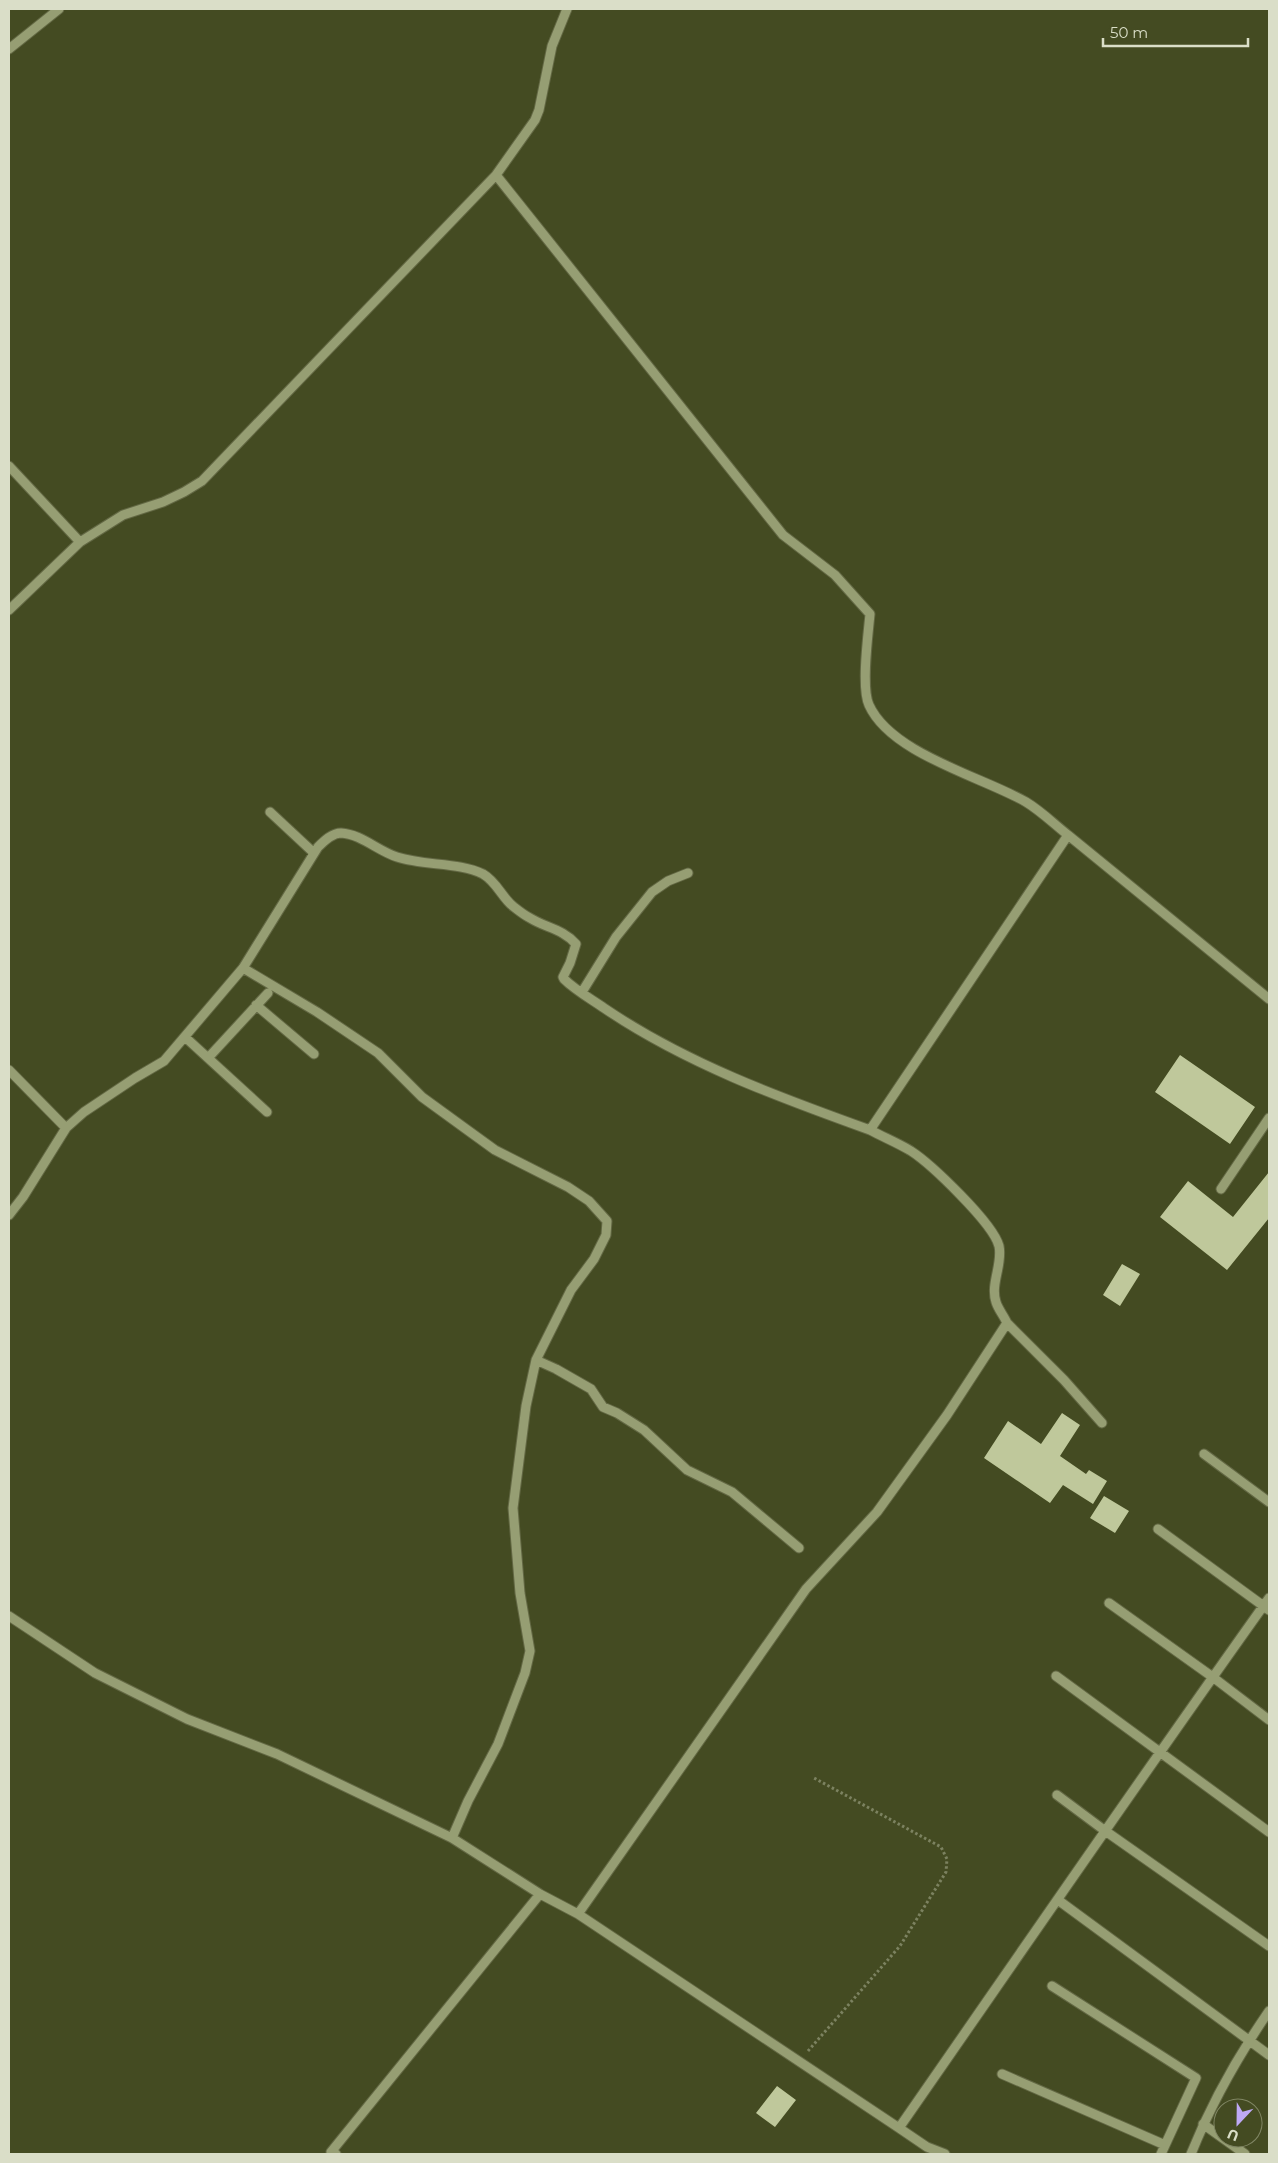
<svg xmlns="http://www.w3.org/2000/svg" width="1278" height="2163" font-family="Montserrat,sans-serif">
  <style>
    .building { fill: #bfc89b }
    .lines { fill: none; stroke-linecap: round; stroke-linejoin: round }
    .minor-casing { stroke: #636844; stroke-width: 11 }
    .path { stroke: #7c8260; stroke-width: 3; stroke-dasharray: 2.5 2.5; stroke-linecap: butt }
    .minor { stroke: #969e73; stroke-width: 9 }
  </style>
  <rect width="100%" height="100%" fill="#444b22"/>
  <!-- building -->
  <path class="building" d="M1180,1055L1255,1107L1230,1144L1155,1092Z
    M1269,1172V1218L1227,1270L1160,1217L1188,1181L1233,1217Z
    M1122,1264L1140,1274L1120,1306L1103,1295Z
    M1062,1413L1080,1425L1060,1456L1086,1474L1089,1470L1107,1481L1093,1504L1063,1485L1050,1503L984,1458L1008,1421L1041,1444Z
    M1104,1496L1129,1511L1115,1533L1090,1518Z
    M777,2086L796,2100L775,2127L756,2113Z"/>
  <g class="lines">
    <!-- minor casing -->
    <g class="minor-casing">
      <path id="minor" d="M9,49L59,9
        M496,175L783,535L835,575L870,614C868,635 861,688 869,705C891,754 983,777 1026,802C1041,811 1054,824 1068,835L870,1130C883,1137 898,1143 911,1151C931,1164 993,1223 999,1246C1003,1264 990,1284 996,1302C998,1309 1004,1316 1007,1323L947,1415L877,1512L806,1589L578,1914
        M9,466L80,542
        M9,610L80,542L123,515L163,502L184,492L202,481L496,175L535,120L539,110L552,46L567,9
        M270,812L314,853
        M1068,835L1269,999
        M243,968L317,1012L378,1053L422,1097L466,1129L495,1150L568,1187L589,1201L607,1221L606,1235L594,1259L571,1290L536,1360L526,1406L513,1508L520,1593L530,1651L525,1673L498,1744L468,1801L452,1838
        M582,992L616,937L652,892L668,881L688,873
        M256,1005L314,1054
        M185,1037L267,1112
        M208,1058L268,993
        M9,1070L66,1128
        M1221,1189L1269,1118
        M9,1215L23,1197L66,1128L84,1112L135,1078L164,1061L243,968L318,847C324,841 332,833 341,833C361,834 378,851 397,857C424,866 459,862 483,874C497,882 502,898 514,907C519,911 524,915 530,918C546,928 563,929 576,944L570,963L563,977L564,979C575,990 591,999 604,1008C685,1063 778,1097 870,1130
        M1007,1323L1064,1380L1102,1423
        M536,1360L556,1369L591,1389L603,1407L617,1413L644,1430L687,1470L732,1492L799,1548
        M1204,1454L1269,1502
        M1158,1529L1269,1610
        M1109,1603L1214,1678L1269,1720
        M9,1616L95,1673L187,1719L277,1754L452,1838L540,1894L578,1914L899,2128L927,2147L945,2154
        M1056,1676L1269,1832
        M1057,1795L1104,1830L1269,1946
        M1058,1900L1269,2055
        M1052,1986L1196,2078L1161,2154
        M1002,2074L1165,2145
        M1203,2124L1245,2154
        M899,2128C1022,1951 1144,1773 1269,1598
        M336,2154L331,2152L540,1894
        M1191,2154C1211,2104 1238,2056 1269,2011"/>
    </g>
    <!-- path -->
    <path class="path" d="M808,2051L900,1946L946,1872L947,1859L941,1847L814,1778"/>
    <!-- minor -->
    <use href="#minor" class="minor"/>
  </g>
  <!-- border -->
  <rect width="1278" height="2163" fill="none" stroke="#dadec8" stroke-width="20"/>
  <!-- north arrow -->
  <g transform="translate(1238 2123) rotate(202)"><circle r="24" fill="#444b22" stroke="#808664"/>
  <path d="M0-4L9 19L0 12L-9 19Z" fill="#bea9f5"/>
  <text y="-8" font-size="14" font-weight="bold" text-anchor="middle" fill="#dadec8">U</text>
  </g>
  <!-- scale -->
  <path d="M1103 38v8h145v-8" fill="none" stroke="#dadec8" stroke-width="2.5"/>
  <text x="1110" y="38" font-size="15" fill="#dadec8" stroke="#444b22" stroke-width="4" paint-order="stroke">50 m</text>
</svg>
